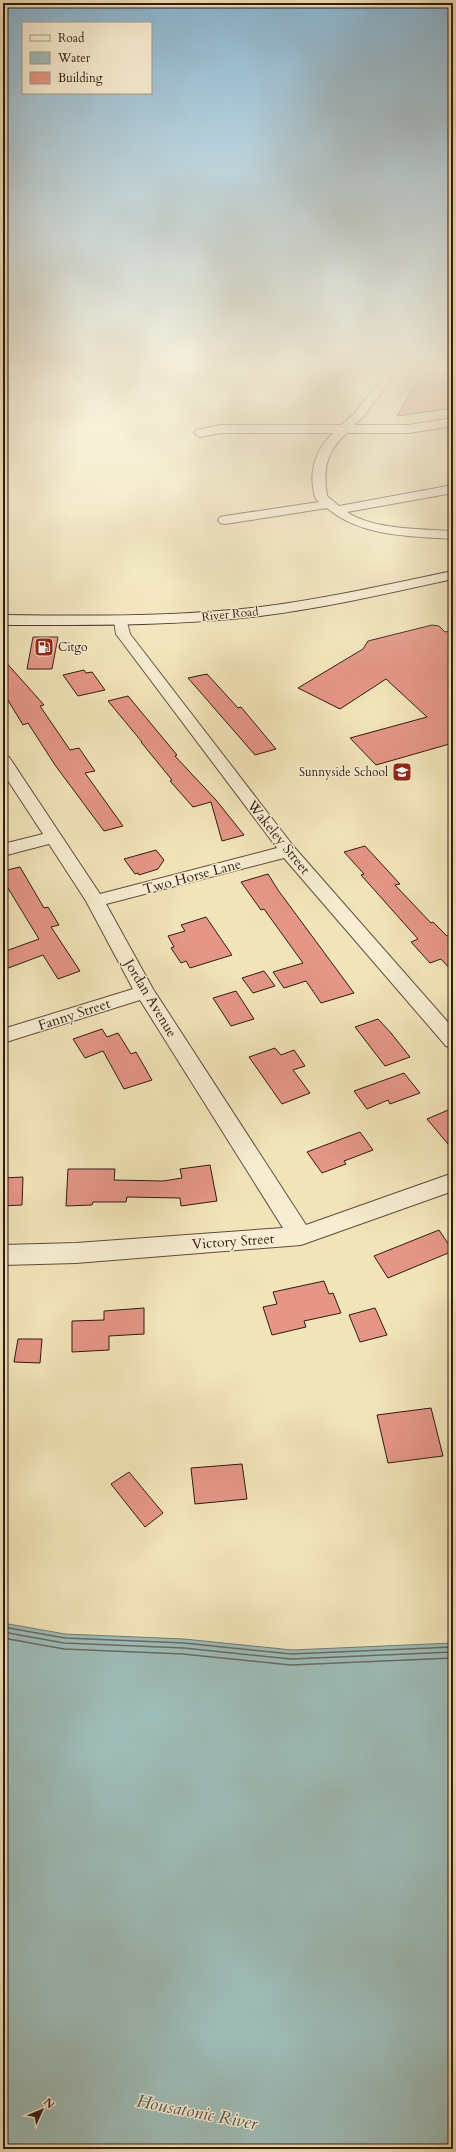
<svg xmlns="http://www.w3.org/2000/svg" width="456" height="2152" font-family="Cardo,serif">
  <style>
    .water { fill: #9ebcb8; stroke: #727b75 }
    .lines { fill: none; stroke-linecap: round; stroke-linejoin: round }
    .shore { stroke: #676b64; stroke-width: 1.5 }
    .building { fill: #e59687; stroke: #301a11 }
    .minor-casing { stroke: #604c3b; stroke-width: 2 }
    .tertiary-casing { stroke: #604c3b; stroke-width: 2 }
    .secondary-casing { stroke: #301a11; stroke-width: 2 }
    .minor { fill: #f7edd2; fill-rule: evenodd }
    .tertiary { fill: #f7edd2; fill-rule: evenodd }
    .secondary { fill: #f7edd2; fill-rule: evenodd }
    .labels { text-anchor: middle; stroke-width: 3; stroke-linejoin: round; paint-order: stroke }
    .far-street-label { font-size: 12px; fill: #301a11; stroke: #f7edd2 }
    .far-poi-label { font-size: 12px; fill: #301a11; stroke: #f7edd2; text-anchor: start }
    .street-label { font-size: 14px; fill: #301a11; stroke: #f7edd2 }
    .near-water-label { font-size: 18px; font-style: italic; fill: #56534b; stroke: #f7edd2 }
  </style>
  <rect width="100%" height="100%" fill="#f2e4b9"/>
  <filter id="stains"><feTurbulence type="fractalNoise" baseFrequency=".005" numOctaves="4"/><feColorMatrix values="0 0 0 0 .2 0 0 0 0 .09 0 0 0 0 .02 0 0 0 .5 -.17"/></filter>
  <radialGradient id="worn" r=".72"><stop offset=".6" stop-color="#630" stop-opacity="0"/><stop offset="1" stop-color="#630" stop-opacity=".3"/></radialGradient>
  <!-- water -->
  <path class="water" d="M3,1623L65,1634L184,1639L292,1650L453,1643V2149H3Z"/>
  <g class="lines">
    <!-- shore -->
    <path class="shore" d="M3,1627L65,1638L184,1643L291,1654L453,1647
      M3,1632L64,1643L184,1648L291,1659L453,1652
      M3,1638L64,1649L183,1654L291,1665L453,1658"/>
  </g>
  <!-- building -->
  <path class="building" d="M453,369V408L397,416L421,376Z
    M432,625L439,626L445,632L453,630V743L376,765L350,738L427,717L386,679L340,709L298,688L363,649L368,641Z
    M33,637H58L52,669H27Z
    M3,659L44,705L40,706L70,750L79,748L95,771L85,773L123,826L104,831L55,765L28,723L23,725L3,692Z
    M84,670L86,673L92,672L105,690L78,696L63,675Z
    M207,674L238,708L241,707L276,749L255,755L188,678Z
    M128,696L177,755L175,756L216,800L244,835L222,841L211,802L193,807L170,781L172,780L141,742H142L108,701Z
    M365,846L400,884L395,885L431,923L433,922L447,936L453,934V972L441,959L430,963L411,942L418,939L361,875L364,874L344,852Z
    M156,850L164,860L158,869L139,875L138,873L135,874L124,859Z
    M20,867L44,908L48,907L59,925L51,927L80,971L58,979L43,955L3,970V952L39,939L3,880V871Z
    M268,874L278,890L354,993L321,1003L306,981L284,988L273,972L303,963L264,909L261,910L241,882Z
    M206,917L232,955L190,968L186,961L181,963L171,948L174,947L168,936L185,931L181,925Z
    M264,971L275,986L253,993L242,978Z
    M236,991L254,1019L231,1026L213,998Z
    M378,1019L391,1033L410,1057L385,1066L355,1027Z
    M102,1029L107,1037L118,1033L131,1054L136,1052L152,1080L124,1089L103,1051L85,1058L73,1039Z
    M275,1048L281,1055L294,1050L305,1066L293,1070L310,1093L282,1104L249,1057Z
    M404,1073L420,1093L390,1104L388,1100L367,1109L354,1091Z
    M453,1108V1150L427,1119Z
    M360,1132L373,1150L344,1161L346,1164L322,1173L307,1152Z
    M210,1165L217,1201L181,1206L180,1198L127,1197L126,1202H93L92,1205L66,1206L68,1169H115L114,1180L163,1181L182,1178L180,1169Z
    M23,1177L22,1205L3,1206V1178Z
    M439,1230L453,1251L388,1278L374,1256Z
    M324,1281L329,1294L333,1293L341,1313L304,1321L306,1327L272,1335L263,1307L277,1304L273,1292Z
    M144,1308V1334L109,1336V1350L72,1352V1321L104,1320V1311Z
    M375,1308L387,1335L360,1342L349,1315Z
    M18,1339H42L40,1363L14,1362Z
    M431,1408L443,1456L388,1463L377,1415Z
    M242,1464L247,1499L195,1504L191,1468Z
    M129,1472L163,1513L145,1527L111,1484Z"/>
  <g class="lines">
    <!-- minor casing -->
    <g class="minor-casing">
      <path id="minor" d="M389,368H400L364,416L354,425H409L453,418V426L409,433H347C326,452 323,468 327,496L339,506L453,485V493L347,512C374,530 421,529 453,531V539C410,536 361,537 327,508L225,524L220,523L218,520L220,517L225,516L319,502C314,498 314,493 313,487C310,467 318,447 333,433H221L200,437L194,433L196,430L221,425H341L356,412Z
        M121,617L126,618L130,634L294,847L453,1028V1048L446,1046L284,858L106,904L153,989L306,1225L453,1173V1191L301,1245L76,1263L3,1265V1245L76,1243L283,1228L140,1000L3,1043V1029L133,989L86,901L49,844L3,856V844L43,834L3,773V755L9,757L100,894L277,848L116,634L114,621L116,618Z"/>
    </g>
    <!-- tertiary casing -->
    <g class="tertiary-casing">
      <path id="tertiary" d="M21,368H51L45,371L3,377V371Z"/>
    </g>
    <!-- secondary casing -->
    <g class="secondary-casing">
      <path id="secondary" d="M453,571V579C389,593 325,608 260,616C175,626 89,625 3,625V615C89,616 175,617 260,607C325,599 389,584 453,571Z"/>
    </g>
    <!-- minor -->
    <use href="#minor" class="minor"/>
    <!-- tertiary -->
    <use href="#tertiary" class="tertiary"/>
    <!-- secondary -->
    <use href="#secondary" class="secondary"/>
  </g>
  <!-- sky -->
  <linearGradient id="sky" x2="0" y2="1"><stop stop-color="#8ab7d5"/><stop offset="0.55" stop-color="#f9f3e0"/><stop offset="1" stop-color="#f9f3e0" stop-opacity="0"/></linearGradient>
  <rect width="456" height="669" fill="url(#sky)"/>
  <!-- icons -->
  <defs>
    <g id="fuel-square" transform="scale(1)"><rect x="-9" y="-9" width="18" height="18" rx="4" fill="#8f2418" stroke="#f7edd2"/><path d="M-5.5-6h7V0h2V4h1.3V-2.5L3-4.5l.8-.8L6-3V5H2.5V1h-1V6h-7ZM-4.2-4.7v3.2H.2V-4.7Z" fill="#fff"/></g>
    <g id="school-square" transform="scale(1)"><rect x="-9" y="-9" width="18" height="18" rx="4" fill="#8f2418" stroke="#f7edd2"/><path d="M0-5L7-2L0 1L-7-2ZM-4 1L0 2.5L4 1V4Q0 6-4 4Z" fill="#fff"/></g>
  </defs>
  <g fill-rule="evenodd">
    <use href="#fuel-square" x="44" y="647"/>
    <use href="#school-square" x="402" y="772"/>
  </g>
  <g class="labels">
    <!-- far-street labels -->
    <g class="far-street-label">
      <text transform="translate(230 614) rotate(-6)" y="4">River Road</text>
    </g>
    <!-- far-poi labels -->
    <g class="far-poi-label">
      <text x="58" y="651">Citgo</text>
      <text x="388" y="776" text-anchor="end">Sunnyside School</text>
    </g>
    <!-- street labels -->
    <g class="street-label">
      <text transform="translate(279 837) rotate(51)" y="5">Wakeley Street</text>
      <text transform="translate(192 876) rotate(-15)" y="5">Two Horse Lane</text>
      <text transform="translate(151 998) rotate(59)" y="5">Jordan Avenue</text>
      <text transform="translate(74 1014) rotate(-18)" y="5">Fanny Street</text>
      <text transform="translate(233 1241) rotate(-4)" y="5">Victory Street</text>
    </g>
    <!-- near-water labels -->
    <g class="near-water-label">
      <text transform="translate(197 2112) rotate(11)" y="6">Housatonic River</text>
    </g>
  </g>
  <!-- margin -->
  <rect width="456" height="2152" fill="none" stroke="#f2e4b9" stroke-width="16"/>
  <rect x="4" y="4" width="448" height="2144" fill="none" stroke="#301a11" stroke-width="2"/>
  <rect x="8" y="8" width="440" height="2136" fill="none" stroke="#301a11"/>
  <!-- legend -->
  <rect x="22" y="22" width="130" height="72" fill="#f7edd2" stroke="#a79985"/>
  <rect x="30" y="35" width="20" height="6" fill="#f7edd2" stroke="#a79985"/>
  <text x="58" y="42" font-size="12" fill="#301a11">Road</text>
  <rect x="30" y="52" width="20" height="12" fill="#9ebcb8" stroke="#a79985"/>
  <text x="58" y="62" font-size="12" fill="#301a11">Water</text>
  <rect x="30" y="72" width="20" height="12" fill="#e59687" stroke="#a79985"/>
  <text x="58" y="82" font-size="12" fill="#301a11">Building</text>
  <!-- north arrow -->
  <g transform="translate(42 2110) rotate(46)" stroke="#f7edd2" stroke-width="3" paint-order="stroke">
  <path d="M0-3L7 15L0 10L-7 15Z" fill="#301a11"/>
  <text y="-6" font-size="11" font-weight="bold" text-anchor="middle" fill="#301a11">N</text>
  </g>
  <rect width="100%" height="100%" filter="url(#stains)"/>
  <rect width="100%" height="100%" fill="url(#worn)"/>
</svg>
